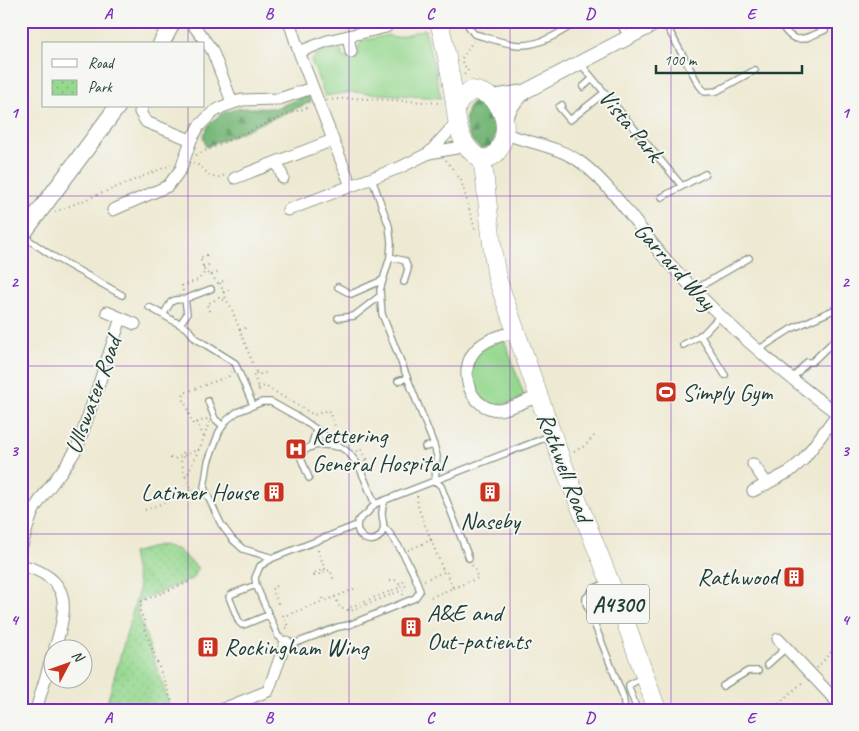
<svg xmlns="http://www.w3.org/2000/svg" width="859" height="731" font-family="Caveat,sans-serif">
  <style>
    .grass { fill: #96d890; stroke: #5a8a62 }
    .forest { fill: url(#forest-firs); stroke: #4c7a57 }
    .park { fill: url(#park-dots); stroke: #5a8a62 }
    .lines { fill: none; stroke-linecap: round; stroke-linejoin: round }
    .service-casing { stroke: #869383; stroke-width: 8 }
    .minor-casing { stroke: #869383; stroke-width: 13 }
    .tertiary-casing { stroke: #869383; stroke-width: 16 }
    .secondary-casing { stroke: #869383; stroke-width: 18 }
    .primary-casing { stroke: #869383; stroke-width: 19 }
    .path { stroke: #869383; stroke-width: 2; stroke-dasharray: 1 4; stroke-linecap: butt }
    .service { stroke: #fff; stroke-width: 5.5 }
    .minor { stroke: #fff; stroke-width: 11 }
    .tertiary { stroke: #fff; stroke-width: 14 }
    .secondary { stroke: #fff; stroke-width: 16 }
    .primary { stroke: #fff; stroke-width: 18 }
    .path-bridge { stroke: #869383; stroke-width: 2; stroke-dasharray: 1 4; stroke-linecap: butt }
    .grid { fill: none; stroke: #7b2cbf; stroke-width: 1; stroke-opacity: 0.55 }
    .labels { text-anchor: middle; stroke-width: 4; stroke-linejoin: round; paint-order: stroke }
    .shield { fill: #f6f6f2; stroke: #60746d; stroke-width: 1 }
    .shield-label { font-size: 22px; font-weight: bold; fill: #1f3d34 }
    .street-label { font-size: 24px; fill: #1f3d34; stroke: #f6f6f2 }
    .poi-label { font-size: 24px; fill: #1f3d34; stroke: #f6f6f2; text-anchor: start }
    .neatline { fill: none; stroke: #7b2cbf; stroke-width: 2 }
    .grid-label { font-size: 16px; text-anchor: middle; font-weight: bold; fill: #7b2cbf }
  </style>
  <defs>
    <pattern id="forest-firs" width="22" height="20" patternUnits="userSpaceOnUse" patternTransform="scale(1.25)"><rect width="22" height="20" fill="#78b87a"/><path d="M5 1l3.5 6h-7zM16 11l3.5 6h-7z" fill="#629765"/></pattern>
    <pattern id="park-dots" width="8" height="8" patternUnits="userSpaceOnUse" patternTransform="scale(1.25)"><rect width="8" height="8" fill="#96d890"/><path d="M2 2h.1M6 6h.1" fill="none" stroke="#81ba7d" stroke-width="1.8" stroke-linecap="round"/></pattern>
  </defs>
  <rect width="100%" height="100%" fill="#f6f6f2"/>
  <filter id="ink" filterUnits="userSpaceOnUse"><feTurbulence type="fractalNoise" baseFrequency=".02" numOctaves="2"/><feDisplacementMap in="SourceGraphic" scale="10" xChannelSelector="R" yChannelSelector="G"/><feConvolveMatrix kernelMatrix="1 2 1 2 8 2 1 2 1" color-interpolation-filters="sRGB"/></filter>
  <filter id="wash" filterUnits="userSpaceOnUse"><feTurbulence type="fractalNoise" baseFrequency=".0096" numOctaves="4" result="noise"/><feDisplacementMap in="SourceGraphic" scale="20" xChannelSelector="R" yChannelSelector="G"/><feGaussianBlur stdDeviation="1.12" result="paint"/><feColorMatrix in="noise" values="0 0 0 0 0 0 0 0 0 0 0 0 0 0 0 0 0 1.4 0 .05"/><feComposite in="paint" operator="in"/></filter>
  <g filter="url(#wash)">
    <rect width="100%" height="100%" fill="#eee9d2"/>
    <!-- grass -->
    <path class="grass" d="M425,29L441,98L352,92L325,96L311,60L316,55L337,47L341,50L343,58L359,55L358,47L362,41L388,35L394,38Z
      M504,339L525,398C496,406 494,412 472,388C472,352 471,354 504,339Z"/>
    <!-- forest -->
    <path class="forest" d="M308,95L311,102L206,147L203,136L209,124L221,114L238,108H275Z
      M479,100C497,108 499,129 492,145L481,149C465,139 460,116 473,101Z"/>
    <!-- park -->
    <path class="park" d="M163,545L178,550L198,568L194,578L140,600L137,610L170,706L162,710H105L139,589L132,553Z"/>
  </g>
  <g filter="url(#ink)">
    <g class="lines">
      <!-- service casing -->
      <g class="service-casing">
        <path id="service" d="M468,21L469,27L474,34C486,37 508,45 520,45C540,46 562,32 578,21
          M619,21L627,38
          M664,21L699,85L705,92L717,91L755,70
          M779,21C793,47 802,40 825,30
          M580,63L682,186
          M583,87L592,79
          M562,105L559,107L570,120L604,93
          M372,179L389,226L391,243L390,257L380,290L382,314L434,445L437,456L435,481
          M662,197L705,174
          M23,236L54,257L122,295
          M390,257L405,261L408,269L404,282
          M338,287L351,294L383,280
          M694,290L749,258
          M149,307L188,329L195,338L235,363L253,405
          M163,315L171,302L175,300L185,299L211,289
          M338,318L354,316L380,296
          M180,324L187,314L185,299
          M700,335L725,375
          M683,345L703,334L720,316
          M758,350L791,329L838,308
          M792,379L807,362H812L838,337
          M398,381L407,378
          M208,401L215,419L223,426
          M311,447L316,430
          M425,447L434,445
          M309,478L300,456C308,443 325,444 338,447
          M435,481L441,486L469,558
          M385,501C383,505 382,509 382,513C382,520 386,527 382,533C374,548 353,538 358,521L367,513L375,504L550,436
          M357,525L273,558L260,566L255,578L256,585L278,636L286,642L296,643L338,627L349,625L415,598L420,591C415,573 397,540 384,527
          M273,558L243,549L232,539L221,524L204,488L208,462L219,432L227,420L237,412L262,402H271L303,420L349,453L359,466L375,504
          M609,582L595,588L586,598V603L623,696L625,710
          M256,585L232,594L229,597L239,622L242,625L246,624L268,615
          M767,665L786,648
          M723,686L748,671H758
          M637,710L629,688V685L643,677"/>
      </g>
      <!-- minor casing -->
      <g class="minor-casing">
        <path id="minor" d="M195,21L194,26L212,50L232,102
          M289,21L299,52L351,186
          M348,36L351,52
          M299,52L327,41L386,27
          M143,106L140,112L146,122L191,140
          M505,134C531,143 561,147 583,164C614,188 641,232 668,262C719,318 776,369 838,414
          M429,153L458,121
          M277,162L283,178
          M235,178L333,140
          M113,210L168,186L181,169L191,140L199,126L212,113L222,107L242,100L279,99L312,88
          M288,210L401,167L429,153L467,146
          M107,312L135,324
          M515,331C501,336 484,339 474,352C458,372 470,409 498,410C508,410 528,400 538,396
          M753,464L767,484
          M753,491L789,472L803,460L838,413
          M21,549C25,536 28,521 35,508C48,486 66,469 78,446L121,318
          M21,565C72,578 68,606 55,648
          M778,639L838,703
          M36,710L52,656
          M220,710L268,691L286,642"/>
      </g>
      <!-- tertiary casing -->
      <g class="tertiary-casing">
        <path id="tertiary" d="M492,97L524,92
          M504,118L513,104L524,92L660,21"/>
      </g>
      <!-- secondary casing -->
      <g class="secondary-casing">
        <path id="secondary" d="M161,44L173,21
          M21,236L118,106"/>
      </g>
      <!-- primary casing -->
      <g class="primary-casing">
        <path id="primary" d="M439,21C445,46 450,71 454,97C456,109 456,124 461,135C465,145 475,161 488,158C493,157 497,153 499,149C513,124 501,94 472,90L460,100L456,110
          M482,158C488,198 490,239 497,278L561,459L622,612L657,710"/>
      </g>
      <!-- path -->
      <path class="path" d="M462,58L473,41
        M462,62L468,70L463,76
        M327,100L351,98L442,103
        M196,155L285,115L309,107
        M446,160L461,180L476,233
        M193,163C209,168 206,183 225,175
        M55,212L171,165
        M207,255L200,258L205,272L211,275L219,272
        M203,267L211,264
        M211,275L218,283L227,280
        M220,283L227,301L231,307L256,372L254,376L260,392
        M183,291L182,286L198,280L205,272
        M223,292L231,289
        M209,311L207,304L219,298L227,301
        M240,330L249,326
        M256,373L257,375L269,372
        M258,388L265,386L314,415L328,410L340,437
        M207,419L193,424L183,398L184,393L229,376L231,372
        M197,422L204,438
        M357,451L361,449L368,464
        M183,452L184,455L181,461L186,478
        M574,452L586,445L594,436
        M170,458L174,459L200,449
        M197,494L191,489L186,478L204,438L209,422
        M417,496L418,507L431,540
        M145,510L187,494L191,489
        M408,550L431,540L444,572L424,580
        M314,576L313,573L325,569L317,548
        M314,576L330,570L334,580
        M390,581L396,580L399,583L403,581L406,587L403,590V595
        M276,586L272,588L278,603L280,602
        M453,588L478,578L472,565
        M354,589L335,597L340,608L350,611L403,590
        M431,597L453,588L446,571L444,572
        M323,598L324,601L335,597
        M349,610L348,608L401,587L399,583
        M283,615L288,627L284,629L283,627
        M287,615L324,601
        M817,668L838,644
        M163,710L173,706
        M175,710L144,627L145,623L140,611L142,601L189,582
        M771,710L803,682"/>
      <!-- service -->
      <use href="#service" class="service"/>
      <!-- minor -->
      <use href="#minor" class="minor"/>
      <!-- tertiary -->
      <use href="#tertiary" class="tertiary"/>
      <!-- secondary -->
      <use href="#secondary" class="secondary"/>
      <!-- primary -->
      <use href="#primary" class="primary"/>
      <!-- path-bridge -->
      <path class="path-bridge" d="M369,471L364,460L370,458"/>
    </g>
  </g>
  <!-- grid -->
  <path class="grid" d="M188,21V44M349,21V710M510,21V710M671,21V710M188,106V710M21,196H838M21,366H838M21,534H838"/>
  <!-- icons -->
  <defs>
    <g id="stadium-square" transform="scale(1.125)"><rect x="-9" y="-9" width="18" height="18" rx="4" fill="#c8321e" stroke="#f6f6f2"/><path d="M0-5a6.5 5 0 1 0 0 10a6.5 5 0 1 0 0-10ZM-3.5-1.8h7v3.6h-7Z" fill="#fff"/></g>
    <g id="hospital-square" transform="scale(1.125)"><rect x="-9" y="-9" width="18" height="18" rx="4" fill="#c8321e" stroke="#f6f6f2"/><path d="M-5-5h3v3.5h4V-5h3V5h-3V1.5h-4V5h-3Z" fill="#fff"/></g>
    <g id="building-square" transform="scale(1.125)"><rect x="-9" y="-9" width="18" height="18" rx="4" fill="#c8321e" stroke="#f6f6f2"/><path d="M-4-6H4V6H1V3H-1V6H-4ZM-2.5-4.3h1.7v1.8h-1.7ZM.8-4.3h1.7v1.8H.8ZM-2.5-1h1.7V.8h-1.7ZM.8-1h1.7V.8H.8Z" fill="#fff"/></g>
  </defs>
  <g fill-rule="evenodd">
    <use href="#stadium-square" x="666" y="392"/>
    <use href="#hospital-square" x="296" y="449"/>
    <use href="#building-square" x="274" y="492"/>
    <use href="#building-square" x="490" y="492"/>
    <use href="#building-square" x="794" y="577"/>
    <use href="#building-square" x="411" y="627"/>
    <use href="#building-square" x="208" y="647"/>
  </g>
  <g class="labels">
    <!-- shield labels -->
    <rect class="shield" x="587" y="584.5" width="62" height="39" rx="4"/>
    <g class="shield-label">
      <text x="618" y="612">A4300</text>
    </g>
    <!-- street labels -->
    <g class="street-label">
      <text transform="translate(631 125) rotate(50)" y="8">Vista Park</text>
      <text transform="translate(675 266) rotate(48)" y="8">Garrard Way</text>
      <text transform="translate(93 395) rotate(-70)" y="8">Ullswater Road</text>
      <text transform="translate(565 467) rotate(69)" y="8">Rothwell Road</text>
    </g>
    <!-- poi labels -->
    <g class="poi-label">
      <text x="682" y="400">Simply Gym</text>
      <text x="312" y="443">Kettering<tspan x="312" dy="28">General Hospital</tspan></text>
      <text x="258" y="500" text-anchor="end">Latimer House</text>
      <text x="490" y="529" text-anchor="middle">Naseby</text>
      <text x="778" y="585" text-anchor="end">Rathwood</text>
      <text x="427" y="621">A&amp;E and<tspan x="427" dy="28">Out-patients</tspan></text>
      <text x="224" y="655">Rockingham Wing</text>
    </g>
  </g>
  <!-- margin -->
  <rect width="859" height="731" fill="none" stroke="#f6f6f2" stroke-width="55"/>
  <!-- legend -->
  <rect x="42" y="42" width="162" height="65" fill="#f6f6f2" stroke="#a0aca6"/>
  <rect x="52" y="59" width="25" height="8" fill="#ffffff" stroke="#a0aca6"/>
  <text x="88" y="68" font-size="15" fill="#1f3d34">Road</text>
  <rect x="52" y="80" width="25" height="15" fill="url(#park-dots)" stroke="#a0aca6"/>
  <text x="88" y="92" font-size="15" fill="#1f3d34">Park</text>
  <!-- north arrow -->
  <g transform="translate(68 664) rotate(49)"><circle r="24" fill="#f6f6f2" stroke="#a0aca6"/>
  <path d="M0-4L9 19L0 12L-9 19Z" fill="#c8321e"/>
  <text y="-8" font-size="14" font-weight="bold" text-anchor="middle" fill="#1f3d34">N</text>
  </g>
  <!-- scale -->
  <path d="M656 65v8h146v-8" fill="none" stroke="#1f3d34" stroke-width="2.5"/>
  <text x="664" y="65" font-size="15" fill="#1f3d34" stroke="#f6f6f2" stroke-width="4" paint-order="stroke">100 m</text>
  <rect x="28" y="28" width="804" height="676" class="neatline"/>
  <g class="grid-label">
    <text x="108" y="19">A</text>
    <text x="269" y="19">B</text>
    <text x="430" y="19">C</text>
    <text x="590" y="19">D</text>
    <text x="751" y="19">E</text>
    <text x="14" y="118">1</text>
    <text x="845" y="118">1</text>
    <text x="14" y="287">2</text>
    <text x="845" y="287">2</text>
    <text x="14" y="456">3</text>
    <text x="845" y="456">3</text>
    <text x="14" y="625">4</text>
    <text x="845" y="625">4</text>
    <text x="108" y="723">A</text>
    <text x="269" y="723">B</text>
    <text x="430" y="723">C</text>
    <text x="590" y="723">D</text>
    <text x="751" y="723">E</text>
  </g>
</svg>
